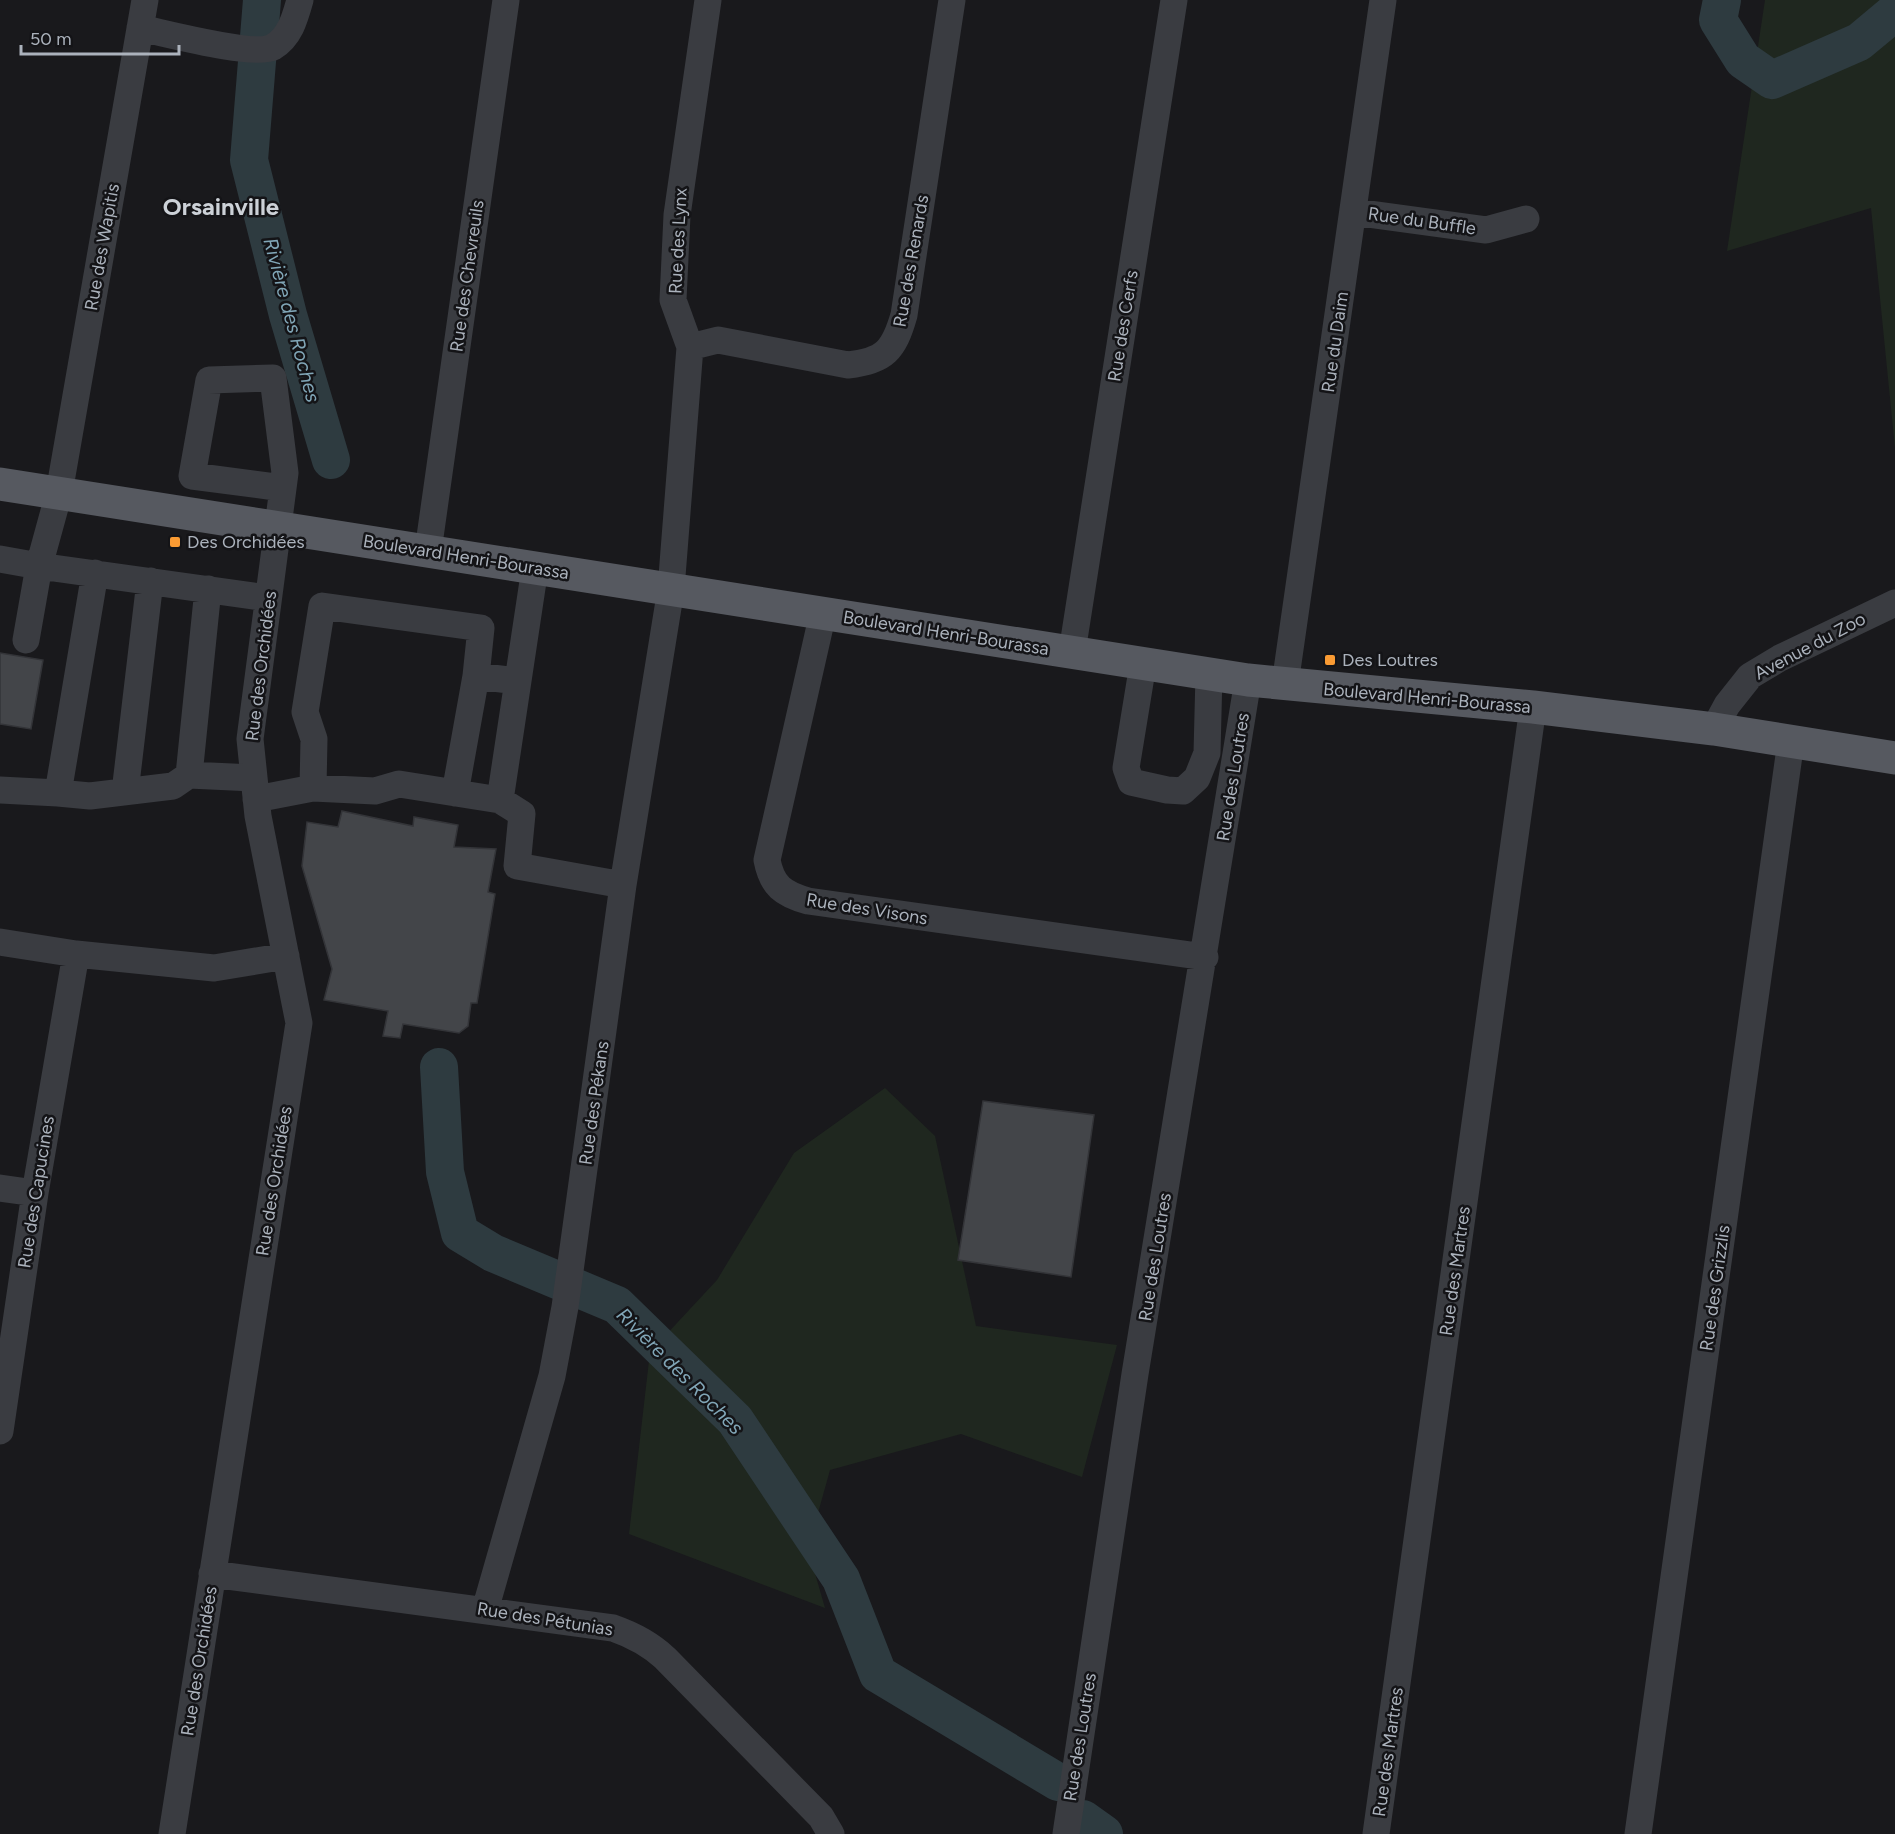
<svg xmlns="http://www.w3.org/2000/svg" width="1895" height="1834" font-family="Figtree,sans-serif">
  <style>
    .green { fill: #1f271f }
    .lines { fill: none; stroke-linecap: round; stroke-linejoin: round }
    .river { stroke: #2e3b40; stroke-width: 38 }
    .building { fill: #434549; stroke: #333438; stroke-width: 1.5 }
    .minor { stroke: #3a3c41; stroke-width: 27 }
    .major { stroke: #565960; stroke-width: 33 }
    .poi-dot { fill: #fa9b33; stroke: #141417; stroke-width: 2 }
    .labels { text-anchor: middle; stroke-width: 5; stroke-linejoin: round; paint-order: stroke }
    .street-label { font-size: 18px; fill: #abb2bc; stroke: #141417 }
    .poi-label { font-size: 18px; fill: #abb2bc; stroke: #141417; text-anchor: start }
    .water-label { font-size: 20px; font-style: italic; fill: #81a6b7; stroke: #141417 }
    .district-label { font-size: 24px; font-weight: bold; fill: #ccd1d7; stroke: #141417 }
  </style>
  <rect width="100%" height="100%" fill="#19191c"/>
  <!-- green -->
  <path class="green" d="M1765,0H1895V448L1871,208L1727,251Z
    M885,1088L935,1136L976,1326L1117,1345L1082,1477L961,1434L830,1470L808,1549L825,1608L629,1534L650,1352L717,1280L794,1153Z"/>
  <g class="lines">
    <!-- river -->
    <path class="river" d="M262,0L249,160L288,315L331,460
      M1722,0L1718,20L1743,60L1772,80L1859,42L1895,12
      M439,1067L445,1172L460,1233L493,1253L617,1305L735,1420L841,1579L878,1674L1058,1782
      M1083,1819L1104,1834"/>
  </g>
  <!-- building -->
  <path class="building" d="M0,653L43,660L31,729L0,724Z
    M342,811L413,826L414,817L458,825L454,847L496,849L488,892L495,894L477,1003H471L468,1026L459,1033L403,1024L400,1038L383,1036L388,1011L324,1000L332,969L302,866L307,822L338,827Z
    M983,1101L1094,1115L1071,1277L958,1260Z"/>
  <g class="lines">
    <!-- minor -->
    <path class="minor" d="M145,0L59,493L39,566L268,598
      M140,28C165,33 254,57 273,47C290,37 295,18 300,0
      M1354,212L1486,230L1526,219
      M690,347L718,340L848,365C885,361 894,350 904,315L952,0
      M428,551L506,0
      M0,559L39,566L26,640
      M95,573L58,793L90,796L173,786L189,775
      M208,589L189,775L254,778
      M823,613L767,860C772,886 783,894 808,901L1205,957
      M1072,652L1174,0
      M1143,664L1126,768L1131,782L1167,790L1183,791L1197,778L1207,753L1209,674
      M1285,684L1383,0
      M1714,729L1727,705L1750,676L1780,658L1895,603
      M313,788L314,739L305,712L322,606L481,628L476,676
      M0,790L58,793
      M125,792L150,581
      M455,793L476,676L518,681
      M256,799L313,788L375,791L399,784L500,800L535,568
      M500,800L522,814L517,866L623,885
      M0,942L76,954L214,968L286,956
      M0,1188L35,1193
      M0,1431L35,1193L76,954
      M212,1574L613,1628C633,1635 649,1643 665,1658L821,1817L831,1834
      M485,1610L552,1376L565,1307L623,885L671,589L690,347L673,300L677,215L708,0
      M172,1834L299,1023L258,816L250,739L285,473L273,378L209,380L192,476L283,488
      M1066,1834L1135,1374L1248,680
      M1376,1834L1533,707
      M1638,1834L1791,741"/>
    <!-- major -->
    <path class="major" d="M0,484L1248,680L1533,707L1714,729L1895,758"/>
  </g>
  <!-- markers -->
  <g class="poi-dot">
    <rect x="169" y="536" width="12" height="12" rx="3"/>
    <rect x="1324" y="654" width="12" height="12" rx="3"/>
  </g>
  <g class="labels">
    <!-- street labels -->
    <g class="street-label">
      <text transform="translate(1422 221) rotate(8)" y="6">Rue du Buffle</text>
      <text transform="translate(678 241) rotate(-87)" y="6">Rue des Lynx</text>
      <text transform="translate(102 247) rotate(-80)" y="6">Rue des Wapitis</text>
      <text transform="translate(911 261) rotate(-80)" y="6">Rue des Renards</text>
      <text transform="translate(467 276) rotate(-82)" y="6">Rue des Chevreuils</text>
      <text transform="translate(1123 326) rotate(-81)" y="6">Rue des Cerfs</text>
      <text transform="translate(1335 342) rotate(-82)" y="6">Rue du Daim</text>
      <text transform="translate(466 557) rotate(9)" y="6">Boulevard Henri-Bourassa</text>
      <text transform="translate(946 633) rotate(9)" y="6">Boulevard Henri-Bourassa</text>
      <text transform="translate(1810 646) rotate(-28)" y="6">Avenue du Zoo</text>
      <text transform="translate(261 666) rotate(-83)" y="6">Rue des Orchidées</text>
      <text transform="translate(1427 698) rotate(5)" y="6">Boulevard Henri-Bourassa</text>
      <text transform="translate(1233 777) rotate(-81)" y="6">Rue des Loutres</text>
      <text transform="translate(867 909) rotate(9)" y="6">Rue des Visons</text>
      <text transform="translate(594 1103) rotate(-82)" y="6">Rue des Pékans</text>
      <text transform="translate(274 1181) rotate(-81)" y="6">Rue des Orchidées</text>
      <text transform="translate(36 1192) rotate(-81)" y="6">Rue des Capucines</text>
      <text transform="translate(1155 1257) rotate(-81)" y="6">Rue des Loutres</text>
      <text transform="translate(1455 1271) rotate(-82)" y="6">Rue des Martres</text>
      <text transform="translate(1715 1288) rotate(-82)" y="6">Rue des Grizzlis</text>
      <text transform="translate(545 1619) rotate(9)" y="6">Rue des Pétunias</text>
      <text transform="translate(199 1661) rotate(-81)" y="6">Rue des Orchidées</text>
      <text transform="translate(1080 1737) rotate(-81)" y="6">Rue des Loutres</text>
      <text transform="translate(1388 1752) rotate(-82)" y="6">Rue des Martres</text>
    </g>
    <!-- poi labels -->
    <g class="poi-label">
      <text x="187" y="548">Des Orchidées</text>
      <text x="1342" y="666">Des Loutres</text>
    </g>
    <!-- water labels -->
    <g class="water-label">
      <text transform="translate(292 320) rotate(75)" y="7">Rivière des Roches</text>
      <text transform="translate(680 1371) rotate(45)" y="7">Rivière des Roches</text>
    </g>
    <!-- district labels -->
    <g class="district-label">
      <text x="221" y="215">Orsainville</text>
    </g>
  </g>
  <!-- scale -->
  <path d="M21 45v9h158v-9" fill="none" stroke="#abb2bc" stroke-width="3"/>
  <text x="30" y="45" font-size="18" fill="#abb2bc" stroke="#141417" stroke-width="4.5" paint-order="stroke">50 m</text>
</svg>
